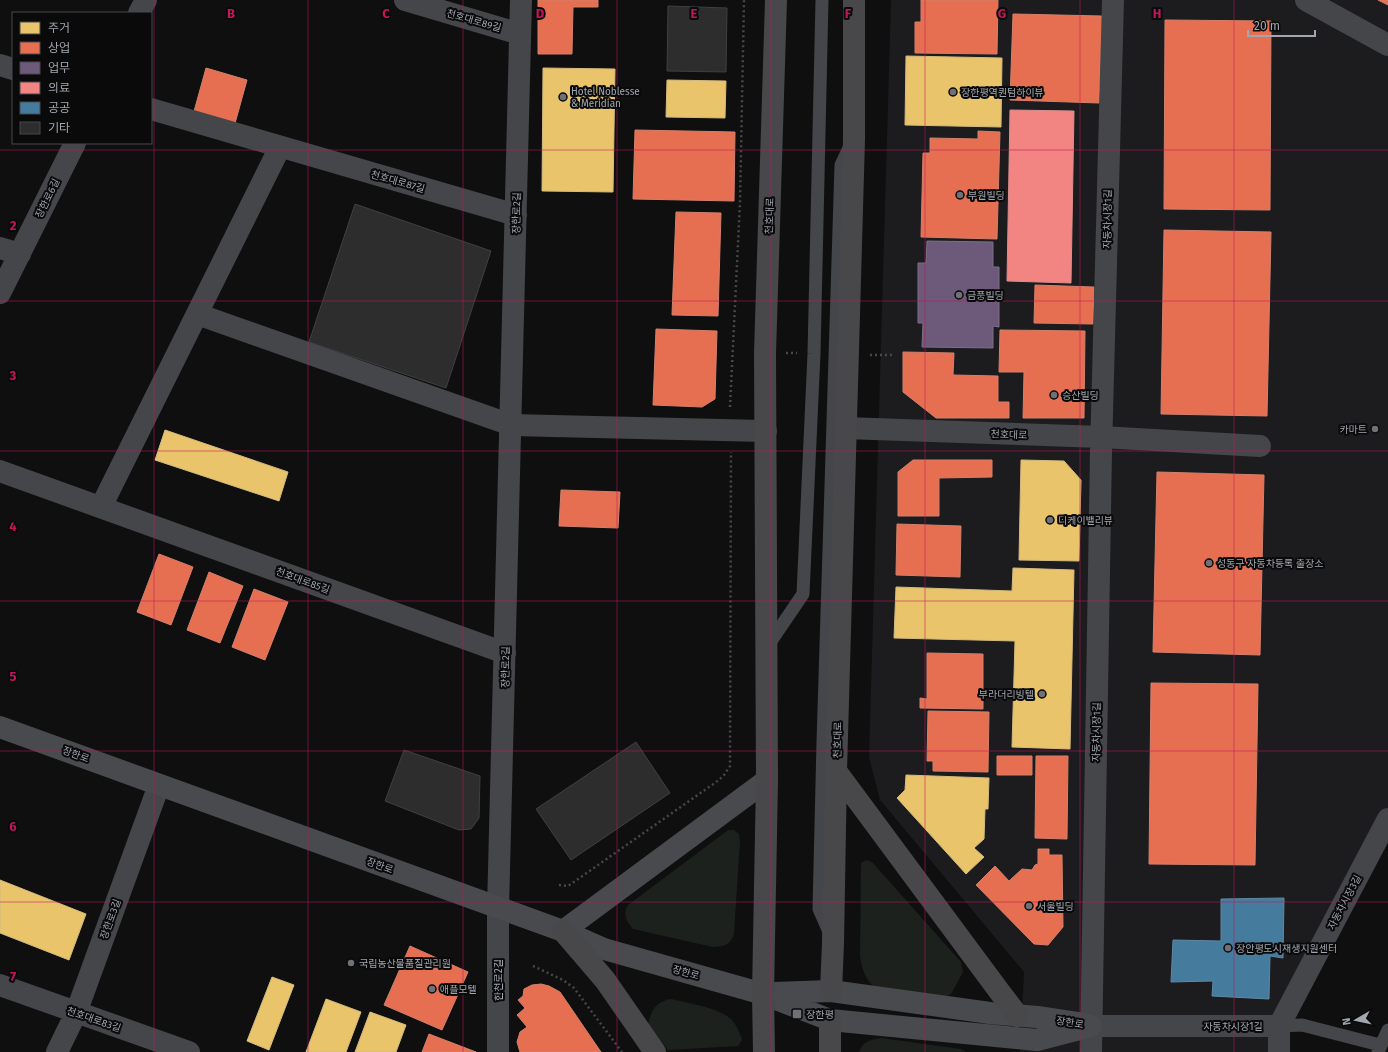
<svg xmlns="http://www.w3.org/2000/svg" width="1388" height="1052" font-family="'Fira Sans','Noto Sans KR',sans-serif">
  <style>
    .built { fill: #1c1c1e }
    .green { fill: #1c211d }
    .homes { fill: #e9c46a; stroke: #d4bb7f }
    .shops { fill: #e76f51; stroke: #d2806d }
    .offices { fill: #6d597a; stroke: #7d708a }
    .health { fill: #f28482; stroke: #da8e90 }
    .public { fill: #457b9d; stroke: #6188a2 }
    .building { fill: #2d2d2e; stroke: #3f4043 }
    .lines { fill: none; stroke-linecap: round; stroke-linejoin: round }
    .path { stroke: #47484b; stroke-width: 2.5; stroke-dasharray: 2 3; stroke-linecap: butt }
    .lane { stroke: #454649; stroke-width: 13 }
    .street { stroke: #454649; stroke-width: 22 }
    .secondary { stroke: #494a4d; stroke-width: 22 }
    .primary { stroke: #48484b; stroke-width: 22 }
    .grid { fill: none; stroke: #c2185b; stroke-width: 1; stroke-opacity: 0.55 }
    .poi-dot { fill: #6f7177; stroke: #0a0a0b; stroke-width: 1.5 }
    .labels { text-anchor: middle; stroke-width: 4; stroke-linejoin: round; paint-order: stroke }
    .street-label { font-size: 10px; fill: #a2a6af; stroke: #0a0a0b }
    .poi-label { font-size: 10px; fill: #a2a6af; stroke: #0a0a0b; text-anchor: start }
    .grid-label { font-size: 13px; text-anchor: middle; font-weight: bold; fill: #c2185b; stroke: #0a0a0b; stroke-width: 4; stroke-linejoin: round; paint-order: stroke }
  </style>
  <rect width="100%" height="100%" fill="#0f0f10"/>
  <!-- built -->
  <path class="built" d="M891,0H1388V819L1279,1052H1020L1024,972L880,800L869,757Z"/>
  <!-- green -->
  <path class="green" d="M728,830H734L739,834L740,842L734,933C732,944 724,947 713,947L633,929C627,922 622,914 628,905Z
    M866,860L872,862L961,962L963,972L951,994L943,998L878,990C866,982 862,970 860,956L861,863Z
    M671,999C688,1003 720,1008 732,1020C737,1026 740,1033 742,1040L738,1046L668,1050L648,1024C651,1010 657,1001 671,999Z
    M881,1038L961,1049L966,1052H859C863,1041 870,1040 881,1038Z"/>
  <!-- homes -->
  <path class="homes" d="M906,56L1002,58L1001,127L905,125Z
    M543,68L615,69L613,192L542,191Z
    M667,80L726,81L725,118L666,117Z
    M165,430L288,472L279,501L155,460Z
    M1021,460L1064,461L1081,480L1079,561L1019,560Z
    M1013,568L1074,570L1070,749L1012,747L1015,641L894,638L896,587L1012,591Z
    M906,775L989,778L988,809H985L984,839L974,848L984,857L966,874L897,798L905,790Z
    M0,880L86,914L69,960L0,933Z
    M272,977L294,985L269,1050L247,1041Z
    M326,999L361,1012L346,1052H306Z
    M370,1012L406,1025L396,1052H355Z"/>
  <!-- shops -->
  <path class="shops" d="M538,0H598V7H573L572,54H538Z
    M921,0H998L997,54L915,53V22H921Z
    M1378,0H1388V5Z
    M1013,14L1102,16L1099,103L1010,100Z
    M1165,20L1271,21L1270,210L1164,209Z
    M206,68L247,80L234,127L193,115Z
    M635,130L735,132L734,201L633,199Z
    M978,131L1000,132L997,239L921,237L923,153H930V138L978,139Z
    M676,212L721,213L718,316L672,315Z
    M1164,230L1271,232L1267,416L1161,414Z
    M1035,285L1094,287L1093,324L1034,323Z
    M656,329L717,331L715,399L702,407L653,405Z
    M1000,330L1085,331L1084,418H1023L1024,372H999Z
    M903,352L954,353L953,375L998,376V402H1009V418H936L903,392Z
    M913,460H992V477L939,478V516H898V472Z
    M1157,472L1264,475L1260,655L1153,652Z
    M561,490L620,492L618,528L559,526Z
    M897,524L961,526L960,577L896,575Z
    M159,554L193,567L171,625L137,612Z
    M209,572L243,586L220,643L187,630Z
    M254,589L288,602L265,660L232,647Z
    M927,653L983,654V709L920,708V698L927,699Z
    M1151,683L1258,684L1255,865L1149,864Z
    M928,711L989,712L988,772L933,771V761H927Z
    M997,756H1032V775H997Z
    M1036,756H1068L1067,839L1035,838Z
    M1038,849H1049V855H1062L1063,927L1048,945L1034,944L976,885L995,866L1009,881L1022,869L1032,870L1035,865L1038,864Z
    M410,946L468,972L442,1030L384,1005Z
    M541,984L549,986L560,992L601,1052H520L517,1042L520,1032L527,1027L517,1015L525,1008L518,1000L523,996L524,989L532,985Z
    M429,1034L476,1052H422Z"/>
  <!-- offices -->
  <path class="offices" d="M927,241L993,242V267H999V327L993,326V348L922,347L923,323H918V263H926Z"/>
  <!-- health -->
  <path class="health" d="M1010,110L1074,111L1071,283L1007,281Z"/>
  <!-- public -->
  <path class="public" d="M1284,898L1283,958L1270,956L1269,999L1212,996L1213,981L1171,982L1173,940L1221,941V899Z"/>
  <!-- building -->
  <path class="building" d="M668,6L727,8L726,72L667,71Z
    M355,204L491,251L446,388L309,342Z
    M636,742L670,793L571,860L536,809Z
    M404,750L480,776L479,818L471,829L459,830L385,801Z"/>
  <g class="lines">
    <!-- path -->
    <path class="path" d="M786,353H797
      M870,355H892
      M730,407L740,203L744,0
      M559,885L568,886L571,884L719,780L724,775L730,766L731,452
      M533,966L563,980L574,988L622,1052"/>
    <!-- lane -->
    <path class="lane" d="M767,647L803,594L814,354L822,0
      M829,932L819,909L823,742L841,165L849,148
      M1279,1026L1302,1025L1380,1045
      M1378,1052L1388,1030"/>
    <!-- street -->
    <path class="street" d="M405,0L520,34
      M1306,0L1388,45
      M139,13L146,0
      M0,65L13,69
      M151,109L516,215
      M0,248L20,254
      M0,293L75,143
      M197,314L511,425L766,431
      M845,428L1101,437L1260,446
      M0,471L505,653
      M101,507L280,147
      M0,985L189,1052
      M1091,1026H1279
      M57,1052L76,1013L159,785
      M498,1052V909L521,0
      M1091,1052L1101,451L1113,0
      M1279,1052V1026L1388,819"/>
    <!-- secondary -->
    <path class="secondary" d="M0,727L563,931L604,949L763,994L830,1020L1037,1040L1091,1026
      M563,931L767,780
      M773,993L831,991L990,1013L1037,1017L1084,1024"/>
    <!-- primary -->
    <path class="primary" d="M836,771L999,991L1018,1016
      M563,931L605,980L655,1052
      M831,991L833,943L836,771L854,139V0
      M764,1052L763,994L767,780L765,353L776,0
      M830,1052V1020"/>
  </g>
  <!-- grid -->
  <path class="grid" d="M154,0V1052M308,0V1052M463,0V1052M617,0V1052M771,0V1052M925,0V1052M1080,0V1052M1234,0V1052M0,150H1388M0,301H1388M0,451H1388M0,601H1388M0,751H1388M0,902H1388"/>
  <!-- markers -->
  <g class="poi-dot">
    <circle cx="953" cy="92" r="4"/>
    <circle cx="563" cy="97" r="4"/>
    <circle cx="960" cy="195" r="4"/>
    <circle cx="959" cy="295" r="4"/>
    <circle cx="1054" cy="395" r="4"/>
    <circle cx="1375" cy="429" r="4"/>
    <circle cx="1050" cy="520" r="4"/>
    <circle cx="1209" cy="563" r="4"/>
    <circle cx="1042" cy="694" r="4"/>
    <circle cx="1029" cy="906" r="4"/>
    <circle cx="1228" cy="948" r="4"/>
    <circle cx="351" cy="963" r="4"/>
    <circle cx="432" cy="989" r="4"/>
    <rect x="792" y="1009" width="10" height="10" rx="2"/>
  </g>
  <g class="labels">
    <!-- street labels -->
    <g class="street-label">
      <text transform="translate(474 20) rotate(16)" y="4">천호대로89길</text>
      <text transform="translate(398 181) rotate(16)" y="4">천호대로87길</text>
      <text transform="translate(47 198) rotate(-64)" y="4">장한로6길</text>
      <text transform="translate(516 213) rotate(-89)" y="4">장한로2길</text>
      <text transform="translate(769 216) rotate(-88)" y="4">천호대로</text>
      <text transform="translate(1107 219) rotate(-89)" y="4">자동차시장1길</text>
      <text transform="translate(1009 434) rotate(2)" y="4">천호대로</text>
      <text transform="translate(303 580) rotate(20)" y="4">천호대로85길</text>
      <text transform="translate(505 667) rotate(-89)" y="4">장한로2길</text>
      <text transform="translate(1096 732) rotate(-89)" y="4">자동차시장1길</text>
      <text transform="translate(837 740) rotate(-89)" y="4">천호대로</text>
      <text transform="translate(76 754) rotate(20)" y="4">장한로</text>
      <text transform="translate(380 865) rotate(20)" y="4">장한로</text>
      <text transform="translate(1344 902) rotate(-62)" y="4">자동차시장3길</text>
      <text transform="translate(110 919) rotate(-70)" y="4">장한로3길</text>
      <text transform="translate(686 972) rotate(16)" y="4">장한로</text>
      <text transform="translate(498 980) rotate(-90)" y="4">한천로2길</text>
      <text transform="translate(94 1019) rotate(19)" y="4">천호대로83길</text>
      <text transform="translate(1070 1022) rotate(9)" y="4">장한로</text>
      <text x="1233" y="1030">자동차시장1길</text>
    </g>
    <!-- poi labels -->
    <g class="poi-label">
      <text x="571" y="95">Hotel Noblesse<tspan x="571" dy="12">&amp; Meridian</tspan></text>
      <text x="961" y="96">장한평역퀀텀하이뷰</text>
      <text x="968" y="199">부원빌딩</text>
      <text x="967" y="299">금풍빌딩</text>
      <text x="1062" y="399">승산빌딩</text>
      <text x="1367" y="433" text-anchor="end">카마트</text>
      <text x="1058" y="524">디케이밸리뷰</text>
      <text x="1217" y="567">성동구 자동차등록 출장소</text>
      <text x="1034" y="698" text-anchor="end">부라더리빙텔</text>
      <text x="1037" y="910">서울빌딩</text>
      <text x="1236" y="952">장안평도시재생지원센터</text>
      <text x="359" y="967">국립농산물품질관리원</text>
      <text x="440" y="993">애플모텔</text>
      <text x="806" y="1018">장한평</text>
    </g>
  </g>
  <g class="grid-label">
    <text x="231" y="18">B</text>
    <text x="386" y="18">C</text>
    <text x="540" y="18">D</text>
    <text x="694" y="18">E</text>
    <text x="848" y="18">F</text>
    <text x="1002" y="18">G</text>
    <text x="1157" y="18">H</text>
    <text x="13" y="230">2</text>
    <text x="13" y="380">3</text>
    <text x="13" y="531">4</text>
    <text x="13" y="681">5</text>
    <text x="13" y="831">6</text>
    <text x="13" y="981">7</text>
  </g>
  <!-- legend -->
  <rect x="12" y="12" width="140" height="132" fill="#0a0a0b" stroke="#47484d"/>
  <rect x="20" y="22" width="20" height="12" fill="#e9c46a" stroke="#47484d"/>
  <text x="48" y="32" font-size="12" fill="#a2a6af">주거</text>
  <rect x="20" y="42" width="20" height="12" fill="#e76f51" stroke="#47484d"/>
  <text x="48" y="52" font-size="12" fill="#a2a6af">상업</text>
  <rect x="20" y="62" width="20" height="12" fill="#6d597a" stroke="#47484d"/>
  <text x="48" y="72" font-size="12" fill="#a2a6af">업무</text>
  <rect x="20" y="82" width="20" height="12" fill="#f28482" stroke="#47484d"/>
  <text x="48" y="92" font-size="12" fill="#a2a6af">의료</text>
  <rect x="20" y="102" width="20" height="12" fill="#457b9d" stroke="#47484d"/>
  <text x="48" y="112" font-size="12" fill="#a2a6af">공공</text>
  <rect x="20" y="122" width="20" height="12" fill="#2d2d2e" stroke="#47484d"/>
  <text x="48" y="132" font-size="12" fill="#a2a6af">기타</text>
  <!-- north arrow -->
  <g transform="translate(1356 1020) rotate(261)" stroke="#0a0a0b" stroke-width="3" paint-order="stroke">
  <path d="M0-3L7 15L0 10L-7 15Z" fill="#a2a6af"/>
  <text y="-6" font-size="11" font-weight="bold" text-anchor="middle" fill="#a2a6af">N</text>
  </g>
  <!-- scale -->
  <path d="M1248 30v6h67v-6" fill="none" stroke="#a2a6af" stroke-width="2"/>
  <text x="1254" y="30" font-size="12" fill="#a2a6af" stroke="#0a0a0b" stroke-width="3" paint-order="stroke">20 m</text>
</svg>
